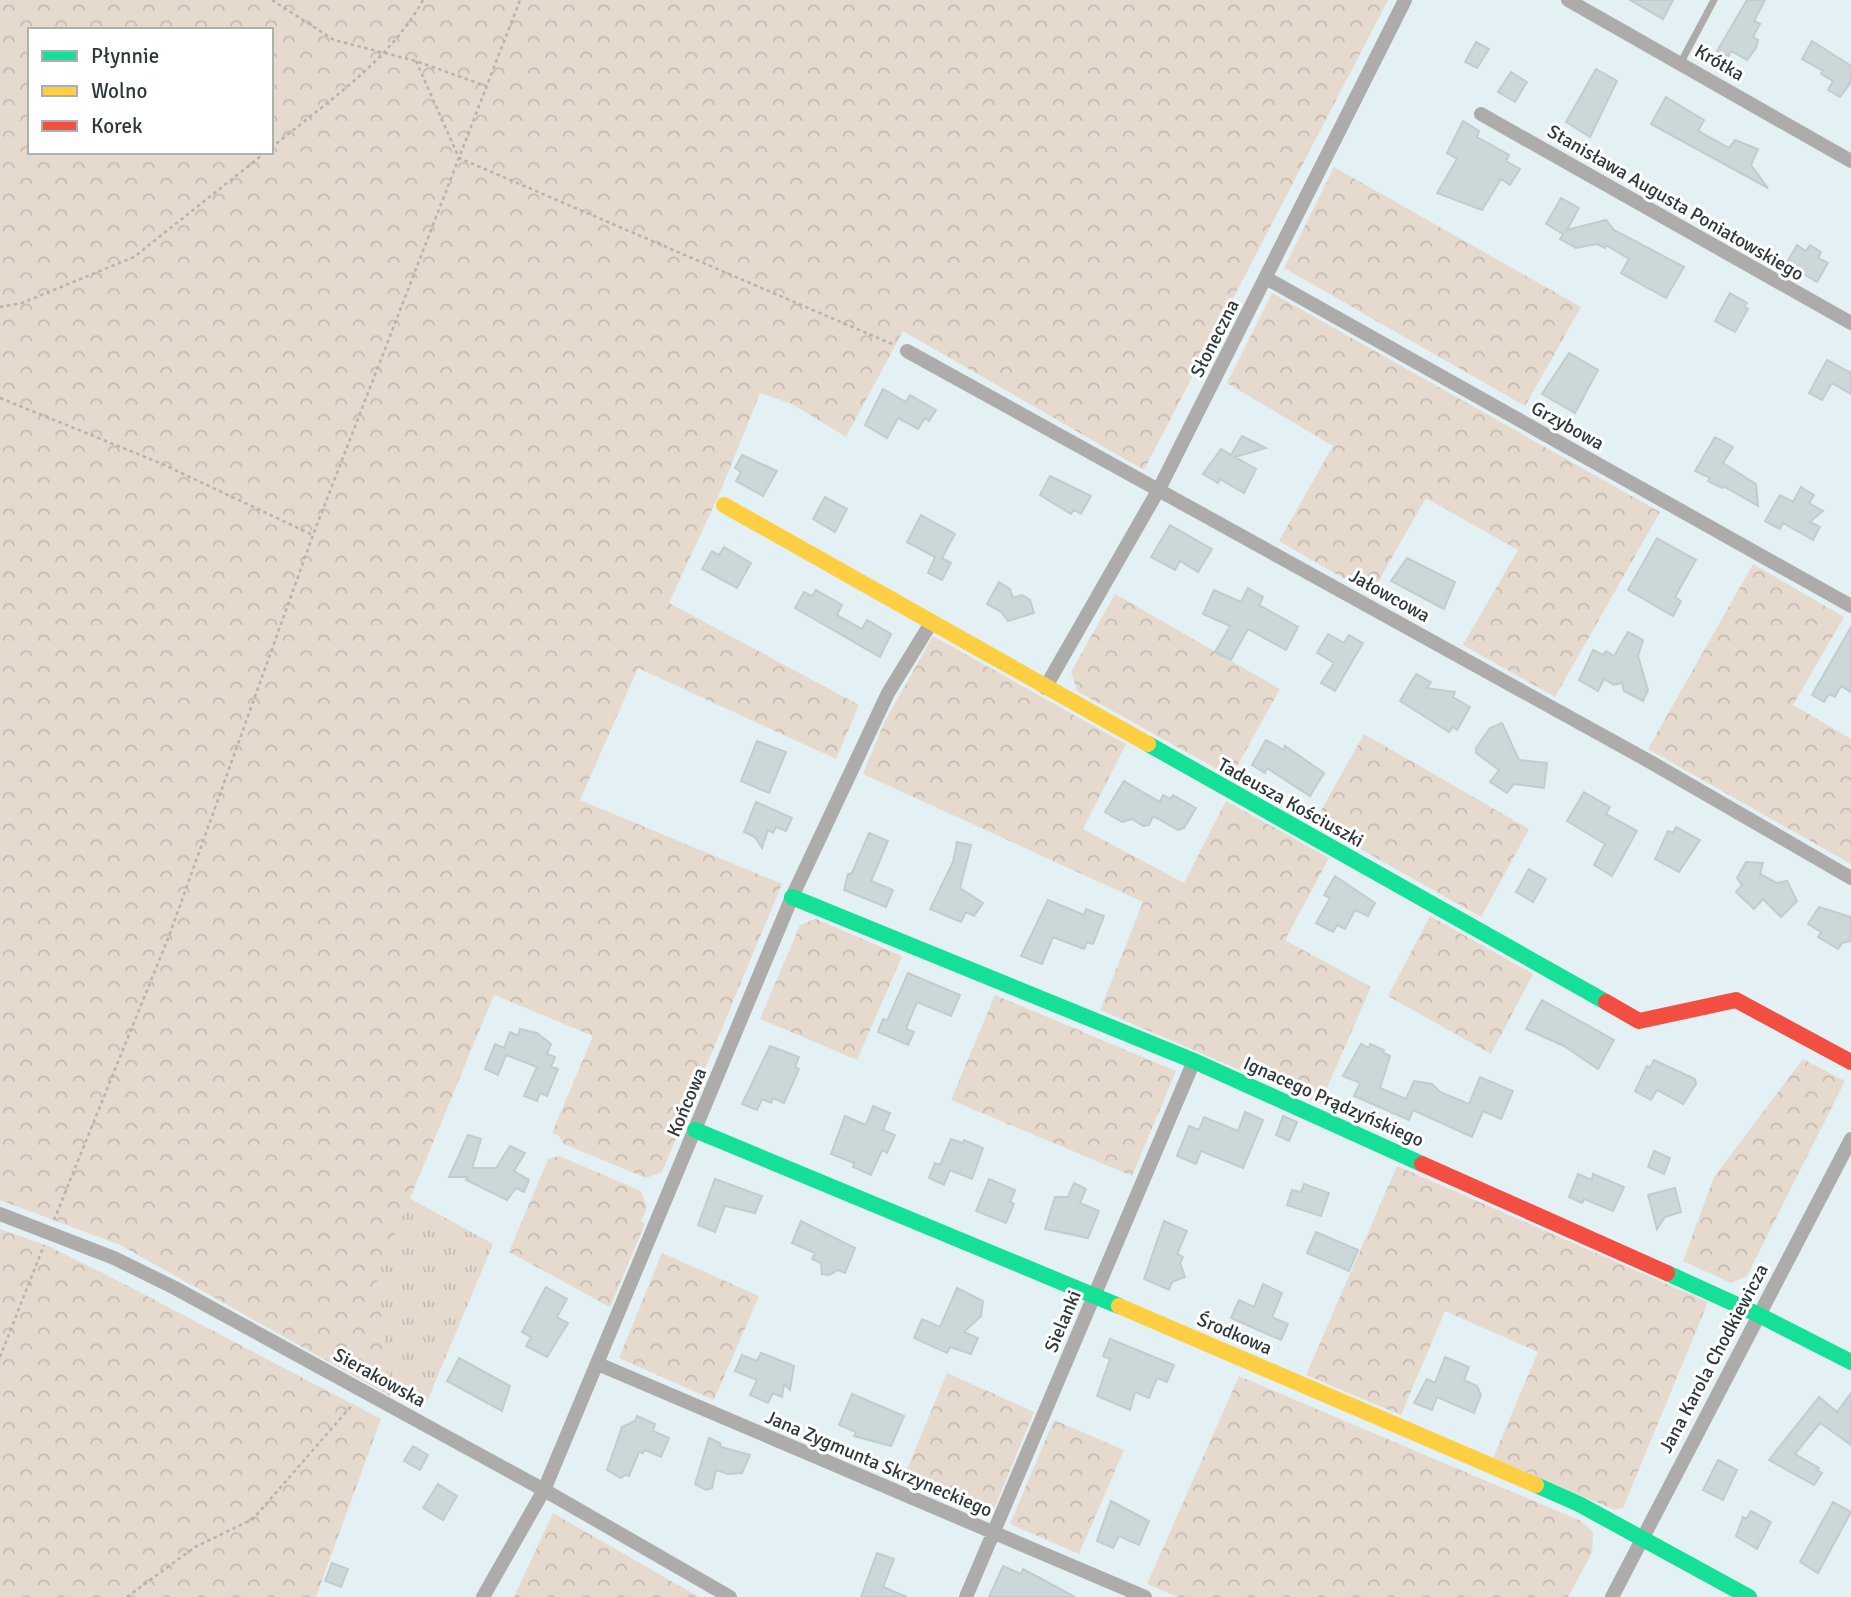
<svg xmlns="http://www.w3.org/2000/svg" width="1851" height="1597" font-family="Signika,sans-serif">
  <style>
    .grass { fill: url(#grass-tufts) }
    .forest { fill: url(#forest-crowns); fill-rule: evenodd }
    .building { fill: #ccd7da; stroke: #c1cccf; stroke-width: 2 }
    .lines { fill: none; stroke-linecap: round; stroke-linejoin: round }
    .path { stroke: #b1b5b4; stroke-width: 2.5; stroke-dasharray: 3.5 3.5; stroke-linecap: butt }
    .lane { stroke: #adacab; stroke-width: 7 }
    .street { stroke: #adacab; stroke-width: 14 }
    .fast { stroke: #16e098; stroke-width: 16 }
    .slow { stroke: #ffcf43; stroke-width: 16 }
    .jam { stroke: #f24e42; stroke-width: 16 }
    .labels { text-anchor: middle; stroke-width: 6; stroke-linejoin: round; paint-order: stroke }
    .street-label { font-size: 19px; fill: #2f393b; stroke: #fff }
  </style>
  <defs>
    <pattern id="grass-tufts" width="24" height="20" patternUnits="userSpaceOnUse" patternTransform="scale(1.75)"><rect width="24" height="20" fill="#e6d9ce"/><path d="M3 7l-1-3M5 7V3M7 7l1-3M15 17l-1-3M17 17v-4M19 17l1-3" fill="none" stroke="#c6bbb2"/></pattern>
    <pattern id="forest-crowns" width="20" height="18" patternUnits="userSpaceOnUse" patternTransform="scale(1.75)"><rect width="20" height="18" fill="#e6d9ce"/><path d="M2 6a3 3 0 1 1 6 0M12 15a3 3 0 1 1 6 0" fill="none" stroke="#c6bbb2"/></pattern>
  </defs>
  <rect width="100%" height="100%" fill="#e3f1f5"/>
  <!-- grass -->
  <path class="grass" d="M409,1198L493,1244L426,1404L388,1382L377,1278Z"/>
  <!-- forest -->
  <path class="forest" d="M0,0H1388L1144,470L903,331L846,437L792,404L760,393L721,490L669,603L859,705L836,759L638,668L580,800L782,884L662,1172L646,1178L564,1144L558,1135L552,1133L593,1036L494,995L377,1278L390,1396L120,1245L0,1200ZM30,30H271V152H30Z
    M1334,167L1581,307L1525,406L1284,268Z
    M1272,293L1660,512L1555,697L1463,645L1518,550L1426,498L1371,594L1279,541L1333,446L1227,383Z
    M1753,564L1844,617L1793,705L1851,739V864L1648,749Z
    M1115,594L1280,689L1231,777L1077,691L1071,672Z
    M933,636L1126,744L1083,829L1184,883L1226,801L1329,858L1285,940L1371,987L1320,1104L1100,1010L1143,902L863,774L884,723Z
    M1364,734L1529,829L1481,917L1314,823Z
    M1430,916L1533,974L1491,1054L1388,996Z
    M816,919L902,956L857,1060L760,1019L800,925Z
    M995,995L1176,1071L1132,1176L951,1100Z
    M1803,1059L1845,1081L1747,1276L1731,1283L1683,1261L1714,1177Z
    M559,1156L641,1191L647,1207L641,1221L645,1224L610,1307L509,1252L548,1159Z
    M1397,1166L1708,1302L1623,1508L1615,1510L1493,1458L1538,1352L1445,1311L1401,1415L1306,1375Z
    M0,1229L48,1246L103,1273L381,1419L316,1597H0Z
    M662,1253L759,1296L714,1400L619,1358Z
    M947,1373L1034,1412L991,1516L903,1479Z
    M1239,1376L1581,1521L1593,1532L1592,1553L1568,1597H1178L1147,1584Z
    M1054,1420L1124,1450L1079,1554L1010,1524Z
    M553,1513L699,1597H514Z"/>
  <!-- building -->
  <path class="building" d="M1630,0H1673L1663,19Z
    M1747,0H1765L1754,21L1760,24L1753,37L1758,40L1756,48L1747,60L1731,51L1728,57L1717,51Z
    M1812,41L1851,66V82L1840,97L1828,90L1833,81L1821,74L1823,71L1802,59Z
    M1476,42L1489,49L1477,68L1465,62Z
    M1596,69L1617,81L1590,137L1566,122Z
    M1511,72L1527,82L1515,102L1498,92Z
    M1666,97L1704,120L1698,131L1729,148L1735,140L1758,149L1751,165L1768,188L1651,124Z
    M1463,121L1479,131L1477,137L1509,155L1506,161L1520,169L1510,185L1501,179L1482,210L1437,193L1457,159L1447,153Z
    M1561,198L1579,208L1567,230L1606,220L1614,230L1684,267L1666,298L1621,273L1629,259L1606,245L1605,248L1597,244L1576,248L1560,239L1563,234L1546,224Z
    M1797,245L1806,251L1810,245L1821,252L1818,258L1828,263L1817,282L1786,264Z
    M1730,293L1747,303L1744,307L1748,309L1735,332L1715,321Z
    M1569,353L1598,370L1575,413L1542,394Z
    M1827,360L1851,373V394L1832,383L1822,400L1809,393Z
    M883,389L906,402L910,395L936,410L929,421L925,418L918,429L898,418L887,438L865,425Z
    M1242,436L1266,448L1235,457L1256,469L1244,493L1220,479L1218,483L1203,474L1221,449L1231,455Z
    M1715,437L1733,447L1723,463L1756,484L1758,506L1723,486L1722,488L1708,481L1710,478L1695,471Z
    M742,455L777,471L763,496L736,481L741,472L735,468Z
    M1050,476L1091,496L1081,514L1074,510L1071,514L1040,495Z
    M1801,487L1814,495L1809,503L1823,511L1810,522L1820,527L1813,540L1783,523L1780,529L1765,521L1780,495L1793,502Z
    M825,497L847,509L835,532L813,519Z
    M921,515L955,534L942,558L951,563L942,580L928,573L935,557L907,542Z
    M1170,525L1212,549L1198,572L1180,561L1175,570L1151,557Z
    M1657,538L1696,560L1675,597L1681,601L1673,616L1628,590Z
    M724,547L751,563L737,588L702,569L712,551L719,555Z
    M1407,558L1455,582L1444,609L1391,581Z
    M999,582L1010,589L1013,598L1022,595L1030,600L1034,613L1008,621L1001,612L987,604Z
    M1248,588L1263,597L1259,605L1298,627L1286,650L1248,629L1231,660L1215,652L1230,626L1203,614L1214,590L1241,602Z
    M816,590L842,605L837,615L862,629L867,620L891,634L880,657L795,608L804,592L812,596Z
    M1851,627V692L1841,686L1835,697L1829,694L1824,702L1812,695Z
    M1628,632L1643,640L1638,656L1648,690L1643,701L1624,691L1622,683L1614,685L1604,679L1598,691L1579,680L1593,650L1603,655L1606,651L1614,656Z
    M1328,634L1344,643L1349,635L1363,643L1335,691L1321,683L1334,663L1317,653Z
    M1416,674L1431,682L1427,688L1455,692L1453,697L1470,707L1457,730L1453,727L1449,732L1400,701Z
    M1502,723L1519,760L1547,763L1544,788L1514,784L1507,793L1490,782L1499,770L1476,753V748L1490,728Z
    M1266,740L1284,750L1285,746L1324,773L1310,796L1267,768L1265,773L1252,765Z
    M757,741L786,752L769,793L741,781Z
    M1124,781L1160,802L1163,795L1170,799L1173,795L1196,808L1184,828L1178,830L1153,816L1149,825L1143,826L1132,819L1122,822L1105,812Z
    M1584,792L1610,807L1606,814L1637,831L1612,876L1594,865L1605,844L1567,821Z
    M756,802L792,818L786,831L776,827L773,833L768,830L762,848L755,837L744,832Z
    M1676,827L1700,840L1679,872L1655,859L1668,831L1673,833Z
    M869,833L888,841L871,881L893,890L886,907L844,890L848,874L852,873Z
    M957,842L971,845L960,888L983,903L974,916L966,912L961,922L930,909L953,862Z
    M1746,862L1763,863L1760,874L1777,883L1787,881L1797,901L1781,917L1763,899L1754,909L1736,892L1742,885L1737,878Z
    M1529,869L1546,879L1533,902L1516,892Z
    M1335,876L1375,903L1368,916L1355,910L1345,929L1337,925L1333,932L1316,923L1330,898L1324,895Z
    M1048,900L1084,915L1086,909L1104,916L1093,944L1087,942L1084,949L1053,937L1042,964L1021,956Z
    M1819,907L1851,917V941L1842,943L1838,949L1818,937L1821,932L1808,924Z
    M908,973L960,995L951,1016L917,1002L906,1029L914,1032L908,1045L878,1032L883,1019L887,1021Z
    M1542,1000L1614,1040L1598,1069L1564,1046L1526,1029Z
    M520,1029L537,1033L551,1044L547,1054L555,1057L551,1067L558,1069L547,1096L540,1093L537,1101L524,1096L537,1067L506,1055L498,1075L485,1069L495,1044L504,1048L510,1032L518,1036Z
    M1361,1044L1369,1048L1370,1044L1384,1050L1383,1053L1390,1056L1380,1088L1406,1099L1414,1081L1432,1084L1440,1092L1469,1104L1480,1077L1513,1091L1501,1119L1483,1111L1472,1137L1413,1110L1409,1120L1354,1096L1360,1083L1343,1076Z
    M770,1046L799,1057L795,1067L799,1069L784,1103L773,1098L771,1103L762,1099L757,1110L742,1104Z
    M1654,1060L1695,1079L1696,1084L1683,1104L1657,1090L1651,1100L1635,1091L1647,1066L1650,1068Z
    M873,1106L890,1113L883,1130L895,1135L887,1153L882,1150L871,1175L853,1167L854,1163L831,1154L845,1116L866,1125Z
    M1245,1112L1263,1120L1243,1168L1201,1151L1196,1164L1177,1156L1189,1126L1199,1130L1204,1117L1238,1131Z
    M1283,1116L1297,1122L1289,1141L1276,1135Z
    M468,1135L481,1139L472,1168H496L510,1146L525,1153L514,1171L529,1180L524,1192L516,1188L507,1200L466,1180L467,1177H449Z
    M951,1139L963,1143L964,1140L983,1148L972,1179L950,1170L944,1185L929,1178L935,1163L940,1165Z
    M1654,1151L1670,1158L1664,1174L1648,1167Z
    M1578,1174L1592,1180L1593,1174L1624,1187L1613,1211L1584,1199L1582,1203L1569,1197Z
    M715,1179L762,1196L755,1213L725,1206L715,1232L698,1225Z
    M989,1179L1015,1190L1010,1202L1014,1204L1006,1223L976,1211Z
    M1074,1183L1086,1189L1080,1203L1099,1211L1088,1238L1045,1229L1055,1197H1068Z
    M1304,1184L1329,1193L1321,1216L1287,1205L1292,1190L1301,1192Z
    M1675,1188L1681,1212L1665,1217L1657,1229L1648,1195Z
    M801,1221L855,1248L845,1273L838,1270L829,1275L822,1274L821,1263L812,1259L815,1253L792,1243Z
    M1164,1221L1187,1231L1177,1254L1183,1257L1180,1263L1185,1277L1172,1282L1169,1290L1144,1279Z
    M1316,1232L1358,1250L1349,1271L1307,1253Z
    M1263,1284L1282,1293L1272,1317L1288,1324L1281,1340L1231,1318L1239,1300L1254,1307Z
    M546,1287L567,1299L557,1317L568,1323L547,1357L526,1346L531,1337L522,1332Z
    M957,1288L983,1301L981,1316L964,1332L978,1338L971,1354L950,1347L947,1353L914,1338L922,1319L940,1327Z
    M1110,1339L1174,1365L1167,1382L1157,1378L1149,1398L1135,1392L1130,1410L1097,1396L1110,1359L1103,1356Z
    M761,1353L794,1366L790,1390L784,1384L782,1397L773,1393L768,1403L750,1395L757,1380L735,1371L742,1355L757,1361Z
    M1445,1357L1469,1367L1464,1380L1477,1386L1481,1395L1474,1413L1437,1397L1432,1410L1414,1403L1427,1379L1435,1383Z
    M459,1358L510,1386L502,1411L447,1381Z
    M1851,1393V1445L1820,1423L1795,1454L1819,1468L1817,1470L1822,1473L1814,1485L1769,1460L1819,1397L1837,1412Z
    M852,1394L904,1416L891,1446L854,1436L856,1432L839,1425Z
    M637,1416L655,1424L653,1431L669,1438L661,1457L645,1450L643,1453L639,1452L629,1476L625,1475L621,1478L607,1470L622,1427L635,1421Z
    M709,1438L720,1443L721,1447L750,1455L742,1473L728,1474L716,1470L712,1488L706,1490L695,1484Z
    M413,1446L428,1455L420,1470L404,1461Z
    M1718,1460L1737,1470L1723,1500L1703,1490Z
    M438,1484L457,1496L443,1520L423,1508Z
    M1111,1501L1149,1521L1139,1545L1119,1536L1113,1548L1097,1541Z
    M1833,1502L1851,1512L1818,1573L1800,1562Z
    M1751,1511L1771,1522L1757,1549L1736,1536L1743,1517L1746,1519Z
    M877,1553L894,1559L883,1587L907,1597H861Z
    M332,1563L348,1569L341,1587L325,1581Z
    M1003,1566L1021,1574L1023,1569L1075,1597H989Z"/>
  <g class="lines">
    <!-- path -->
    <path class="path" d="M272,0L334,40L416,61L486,86
      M416,61L459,158L892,344
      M271,148C325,103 389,62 423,0
      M0,307L22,303L134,257L266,152
      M0,398L160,463L313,535
      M54,1220L169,936L313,535L520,0
      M0,1357L44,1245
      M127,1597L195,1547L253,1519L353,1404"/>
    <!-- lane -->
    <path class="lane" d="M1681,62L1714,0"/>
    <!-- street -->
    <path class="street" d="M1568,0L1851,161
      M1481,114L1851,323
      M1266,278L1851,606
      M907,351L1654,764L1851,878
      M1045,688L1159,489L1405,0
      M0,1214L114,1258L175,1288L544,1490L730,1597
      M598,1364L1145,1597
      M483,1597L544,1490L792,897L888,693L931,623
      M966,1597L1194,1061
      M1612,1597L1851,1139"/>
    <!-- fast -->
    <path class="fast" d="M1148,744L1606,1002
      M792,897L1194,1061L1422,1164
      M695,1130L1119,1306
      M1667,1273L1757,1314L1851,1362
      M1536,1485L1579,1504L1749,1597"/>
    <!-- slow -->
    <path class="slow" d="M724,505L1148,744
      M1119,1306L1536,1485"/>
    <!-- jam -->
    <path class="jam" d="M1606,1002L1639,1021L1736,1000L1851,1062
      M1422,1164L1667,1273"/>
  </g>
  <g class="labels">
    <!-- street labels -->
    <g class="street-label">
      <text transform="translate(1720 62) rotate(30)" y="7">Krótka</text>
      <text transform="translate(1676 202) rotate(30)" y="7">Stanisława Augusta Poniatowskiego</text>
      <text transform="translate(1214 338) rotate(-63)" y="7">Słoneczna</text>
      <text transform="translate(1568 425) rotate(29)" y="7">Grzybowa</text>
      <text transform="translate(1390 595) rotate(29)" y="7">Jałowcowa</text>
      <text transform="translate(1291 802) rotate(29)" y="7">Tadeusza Kościuszki</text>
      <text transform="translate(1334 1101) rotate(24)" y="7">Ignacego Prądzyńskiego</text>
      <text transform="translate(686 1102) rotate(-67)" y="7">Końcowa</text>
      <text transform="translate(1062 1321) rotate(-67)" y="7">Sielanki</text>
      <text transform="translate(1235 1333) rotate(23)" y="7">Środkowa</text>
      <text transform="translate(1713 1358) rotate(-62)" y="7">Jana Karola Chodkiewicza</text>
      <text transform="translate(380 1377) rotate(29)" y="7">Sierakowska</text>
      <text transform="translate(879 1463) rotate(23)" y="7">Jana Zygmunta Skrzyneckiego</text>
    </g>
  </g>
  <!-- legend -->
  <rect x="28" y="28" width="245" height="126" fill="#ffffff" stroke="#acb0b1" stroke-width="2"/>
  <rect x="42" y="51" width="35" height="10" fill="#16e098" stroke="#acb0b1" stroke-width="2"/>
  <text x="91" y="63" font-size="21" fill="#2f393b">Płynnie</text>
  <rect x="42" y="86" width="35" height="10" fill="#ffcf43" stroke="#acb0b1" stroke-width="2"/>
  <text x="91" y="98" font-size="21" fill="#2f393b">Wolno</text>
  <rect x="42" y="121" width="35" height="10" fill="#f24e42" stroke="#acb0b1" stroke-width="2"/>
  <text x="91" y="133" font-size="21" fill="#2f393b">Korek</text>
</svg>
